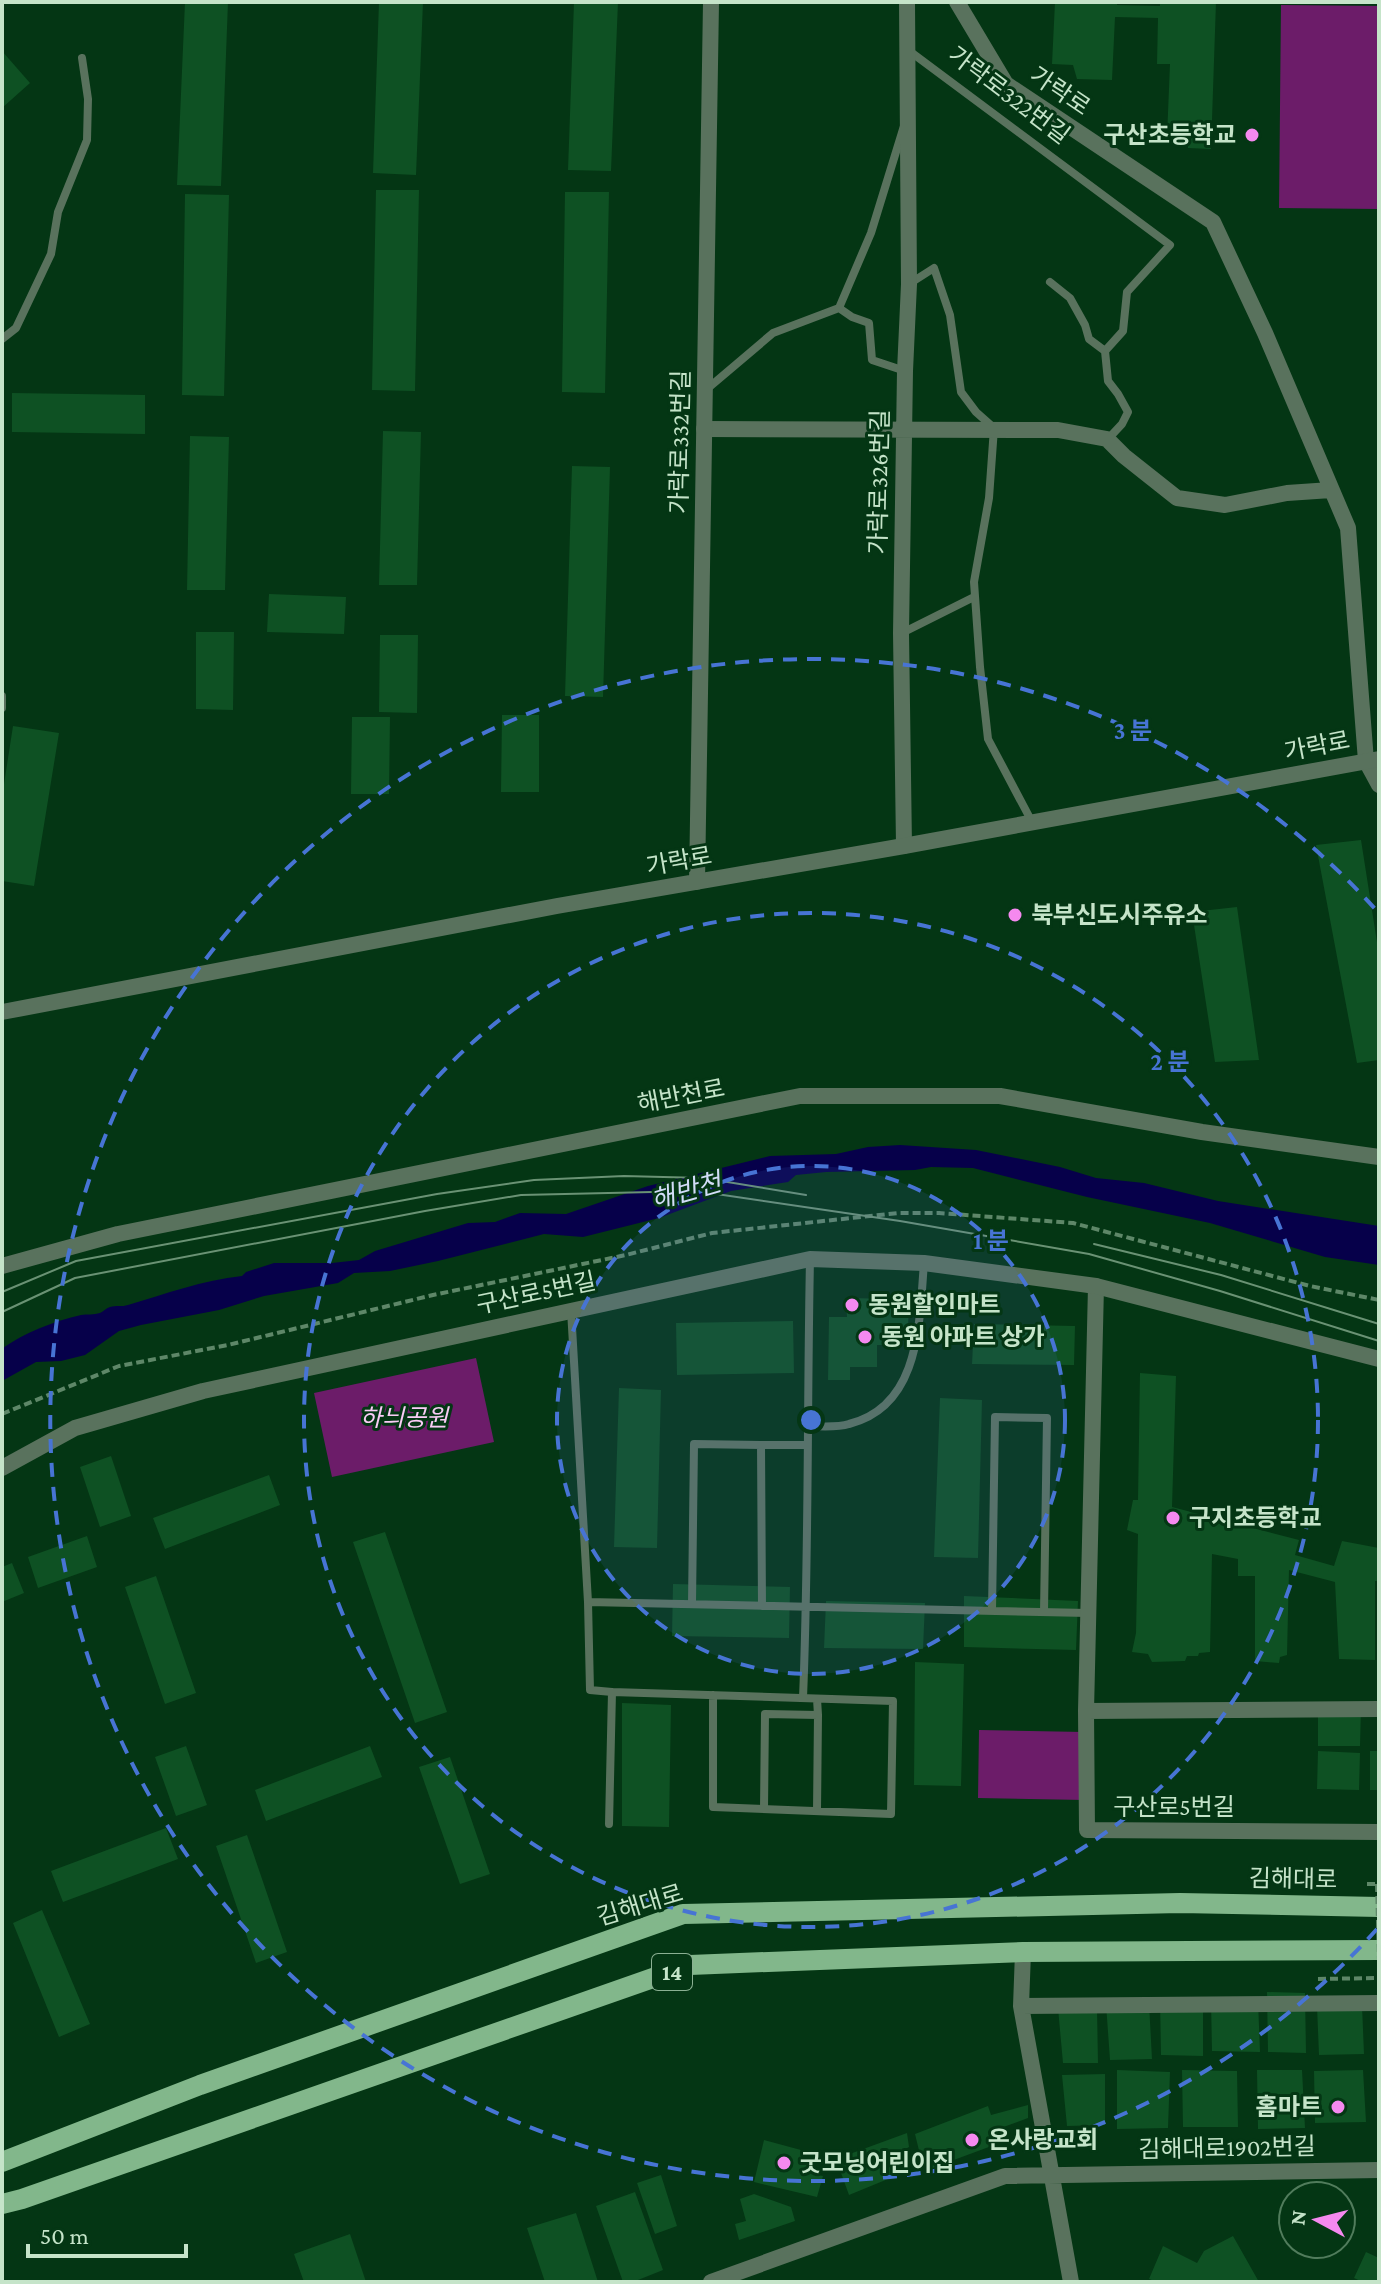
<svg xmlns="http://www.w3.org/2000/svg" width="1381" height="2284" font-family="'Crimson Pro','Noto Sans KR',serif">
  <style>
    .green { fill: #6c1c69 }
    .water { fill: #06004a }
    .building { fill: #0e5123 }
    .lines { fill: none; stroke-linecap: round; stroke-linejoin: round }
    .path { stroke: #5e8768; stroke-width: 4; stroke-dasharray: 8 4; stroke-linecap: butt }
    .service { stroke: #59725d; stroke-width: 8 }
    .minor { stroke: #59725d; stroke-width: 16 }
    .tertiary { stroke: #59725d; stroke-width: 16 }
    .primary { stroke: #82b78b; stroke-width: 20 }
    .tram { stroke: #6a9274; stroke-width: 2 }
    .path-bridge { stroke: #5e8768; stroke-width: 4; stroke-dasharray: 8 4; stroke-linecap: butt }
    .ring { fill: none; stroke: #4774d4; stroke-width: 4; stroke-dasharray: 14 10 }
    .poi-dot { fill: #f589ef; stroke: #043614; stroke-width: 3 }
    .labels { text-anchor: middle; stroke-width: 6; stroke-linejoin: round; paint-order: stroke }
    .shield { fill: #043614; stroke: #8bb093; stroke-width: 2 }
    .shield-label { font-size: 22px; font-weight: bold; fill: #c5e4c9 }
    .street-label { font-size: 24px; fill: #c5e4c9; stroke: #043614 }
    .poi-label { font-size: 24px; font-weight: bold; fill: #c5e4c9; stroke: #043614; text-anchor: start }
    .park-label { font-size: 24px; font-style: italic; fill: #faccf6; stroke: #043614 }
    .water-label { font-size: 26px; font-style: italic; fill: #d3ddf8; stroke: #043614 }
    .centre { fill: #4774d4; stroke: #043614; stroke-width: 4 }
    .ring-label { font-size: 24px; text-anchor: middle; font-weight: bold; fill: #4774d4; stroke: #043614; stroke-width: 6; stroke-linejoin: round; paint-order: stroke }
  </style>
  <rect width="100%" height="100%" fill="#043614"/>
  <!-- green -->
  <path class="green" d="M1281,5L1379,6V209L1279,208Z
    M476,1358L494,1442L332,1477L314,1393Z
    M979,1730L1084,1732L1085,1800L978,1798Z"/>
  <!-- water -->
  <path class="water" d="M900,1145L976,1150L1060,1167L1096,1178L1144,1183L1218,1201L1379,1226V1265L1325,1257L1210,1223L1087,1197L973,1168L931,1167L915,1170L826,1172L796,1175L788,1182L731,1191L659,1218L583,1237L544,1234L438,1261L390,1271L354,1273L338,1283L264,1296L219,1310L141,1325L119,1331L85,1355L61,1361L36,1362L2,1381V1349C23,1333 55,1321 81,1315C87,1314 94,1315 100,1313C103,1312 106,1308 110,1307C116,1305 122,1307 128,1305C165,1294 203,1280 242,1276L246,1272L274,1263H332L359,1260L375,1251L468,1223L495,1222L520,1213L566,1214L648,1186L770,1156L836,1154L868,1147Z"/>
  <!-- building -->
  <path class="building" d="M185,2H228L221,186L177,185Z
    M379,2H423L416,175L373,173Z
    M574,2H618L611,171L568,170Z
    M1055,2H1117V5L1160,6V2H1216L1211,149L1188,148V137H1167L1170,64H1157L1158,18L1115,17L1112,80L1077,79L1073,65L1052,64Z
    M2,51L30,83L2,108Z
    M376,190H419L415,391L372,390Z
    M565,192H609L605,393L562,392Z
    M185,194L229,195L224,396L182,395Z
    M12,393L145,395V434L12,432Z
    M383,431L421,432L417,585H379Z
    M190,436L229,437L225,590H187Z
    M572,466L610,467L603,697L565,696Z
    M269,594L346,597L344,634L267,632Z
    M196,632H234L233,710L196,709Z
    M380,635H418L417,713L379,712Z
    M502,715H539V792H501Z
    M352,717H390L389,794H351Z
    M13,726L59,733L34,886L2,881V797Z
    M1361,840L1379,955V1060L1357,1063L1316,845Z
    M1237,907L1259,1060L1215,1062L1192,912Z
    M846,1298L902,1299V1302L909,1301L908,1329L901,1330V1345H877V1367H850V1380H828L829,1317H847Z
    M793,1321L794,1373L677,1375L676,1323Z
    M974,1324L1075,1326L1074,1365L972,1364Z
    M1140,1373L1176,1376L1172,1507L1299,1540L1295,1555L1334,1566L1342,1541L1379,1548V1581H1375V1660L1339,1659L1335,1582L1289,1570L1287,1655L1280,1657L1279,1663L1255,1661V1576H1238V1559L1212,1554L1210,1652L1199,1653L1198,1656H1187L1185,1661L1152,1662L1148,1654L1132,1652L1136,1633L1138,1534L1127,1530L1133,1500H1138Z
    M619,1388L661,1390L657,1548L614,1547Z
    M940,1398L982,1400L978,1558L934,1557Z
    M111,1456L131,1516L100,1527L80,1467Z
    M269,1475L280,1505L165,1549L153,1518Z
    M385,1532L447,1712L415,1723L353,1542Z
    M87,1536L97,1567L38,1588L28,1557Z
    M12,1563L24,1593L2,1602V1567Z
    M156,1576L196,1693L165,1704L125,1587Z
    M673,1584L790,1587L789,1638L672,1636Z
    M964,1596L1078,1601L1076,1650L964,1647Z
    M826,1601L925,1603L923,1649L824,1648Z
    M915,1662L964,1664L961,1786L914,1785Z
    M622,1703L671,1705L669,1827L622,1826Z
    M1318,1707H1361L1360,1746H1318Z
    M186,1746L207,1805L176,1816L155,1757Z
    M370,1746L382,1777L266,1821L255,1790Z
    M1318,1751L1360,1753L1359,1790L1317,1789Z
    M1370,1751H1379V1790H1370Z
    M450,1757L490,1874L460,1884L419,1767Z
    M166,1828L178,1859L63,1902L51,1871Z
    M247,1835L287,1952L256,1963L216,1846Z
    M42,1910L90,2024L59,2037L13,1923Z
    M1267,1992L1305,1993L1306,2053L1268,2052Z
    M1160,2000L1203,2002V2056L1161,2055Z
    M1258,2000L1260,2052L1212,2051L1211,2001Z
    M1149,2003L1152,2059L1110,2060L1106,2004Z
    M1362,2005L1364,2054L1319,2055L1317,2006Z
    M1058,2008H1097L1098,2063H1063Z
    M1117,2070L1170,2072L1168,2128L1117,2129Z
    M1182,2070L1237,2071L1238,2127H1183Z
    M1257,2070H1302L1305,2128L1258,2129Z
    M1363,2070L1366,2122L1315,2123L1314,2071Z
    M1105,2074V2125L1067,2126L1062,2075Z
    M1028,2105V2118L998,2129L997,2144L924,2171L915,2134L988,2106L991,2115Z
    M907,2133L909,2147L902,2151L905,2172L849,2195L836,2159Z
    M764,2140L812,2153L807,2173L823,2176L817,2197L754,2182Z
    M661,2175L677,2226L655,2234L637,2183Z
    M635,2192L663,2270L633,2282H623L596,2206Z
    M754,2194L791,2207L795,2221L739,2240L735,2224L746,2221L740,2199Z
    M576,2213L598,2282H545L527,2228Z
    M350,2234L366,2282H304L294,2254Z
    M1233,2236L1259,2282H1157L1149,2279L1163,2246L1197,2263L1204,2251Z
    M1366,2252L1379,2258V2282H1363L1354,2278Z"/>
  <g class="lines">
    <!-- path -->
    <path class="path" d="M2,1414L119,1366L228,1345L433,1295L626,1255L712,1233L898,1213H939L1073,1223L1310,1286L1379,1300
      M1367,1884H1379
      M1318,1979L1379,1978"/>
    <!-- service -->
    <path class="service" d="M908,50L1170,245L1127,292L1123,331L1105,351L1108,381L1118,394L1128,412L1122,424L1108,439
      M1050,282L1070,298L1085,325L1089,339L1105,351
      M909,284L934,268L950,315L961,392L976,412L994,428L989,498L974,582L980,667L988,739L1032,822
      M839,308L852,317L869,323L872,360L905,371
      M2,339L16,328L51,254L58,212L87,140L88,99L82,58
      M707,389L773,333L839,308L871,233L904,126
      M902,633L974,597
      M2,696V708
      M571,1310L588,1602L590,1690L612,1692L609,1824
      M806,1426C820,1426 836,1428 849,1424C921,1406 919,1322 924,1263
      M761,1445H806
      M588,1602L1088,1613
      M692,1604L694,1444L761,1445L762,1606
      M992,1611L995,1417L1047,1418L1044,1612
      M612,1692L893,1701L891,1814L713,1807V1695
      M803,1698C809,1552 807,1406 810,1259
      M764,1809L765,1714L818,1715L817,1699
      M817,1811L818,1715"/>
    <!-- minor -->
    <path class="minor" d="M957,2L1006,84L1213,222L1265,333L1348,528L1366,761L1379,785
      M704,429L1058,430L1107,439L1124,456L1177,498L1225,505L1287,493L1331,490
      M904,846L901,633L905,371L909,284L907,2
      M1096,1286L1086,1711L1087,1830L1379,1832
      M1086,1711L1379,1709
      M1023,1952L1021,2006L1071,2282
      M1021,2006L1379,2003
      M711,2282L1005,2176L1379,2170"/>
    <!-- tertiary -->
    <path class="tertiary" d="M697,882L711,2
      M2,1012L557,906L904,846L1379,759
      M2,1266L118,1234L800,1096H1000L1202,1132L1379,1157
      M2,1468L75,1428L203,1391L810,1259L924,1263L1096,1286L1379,1359"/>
    <!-- primary -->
    <path class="primary" d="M2,2162L200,2085L683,1914L1180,1903L1379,1907
      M2,2204L22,2199L690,1965L1023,1952L1379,1950"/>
    <!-- tram -->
    <path class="tram" d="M1094,1244L1221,1275L1379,1324
      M2,1292L76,1261L437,1194L534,1180L624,1176L703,1178L806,1195
      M2,1312L75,1278L425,1211L521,1195L696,1191L900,1221L1089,1254L1220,1291L1379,1341"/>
    <!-- path-bridge -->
    <path class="path-bridge" d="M1377,1884L1379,1960"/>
  </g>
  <!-- distance rings -->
  <circle cx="811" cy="1420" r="254" fill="#4774d4" fill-opacity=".12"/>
  <g class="ring">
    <circle cx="811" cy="1420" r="254"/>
    <circle cx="811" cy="1420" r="507"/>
    <path d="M1377 1929A761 761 0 1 1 1377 911"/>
  </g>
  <!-- markers -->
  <g class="poi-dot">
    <circle cx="1252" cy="135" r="8"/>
    <circle cx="1015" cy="915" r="8"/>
    <circle cx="852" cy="1305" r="8"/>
    <circle cx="865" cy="1337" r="8"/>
    <circle cx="1173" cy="1518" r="8"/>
    <circle cx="1338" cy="2107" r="8"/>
    <circle cx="972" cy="2140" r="8"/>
    <circle cx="784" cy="2163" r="8"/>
  </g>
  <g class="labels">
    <!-- shield labels -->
    <rect class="shield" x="652" y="1954" width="40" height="36" rx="6"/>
    <g class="shield-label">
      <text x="672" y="1980">14</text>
    </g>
    <!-- street labels -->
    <g class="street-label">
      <text transform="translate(1060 91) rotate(34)" y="8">가락로</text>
      <text transform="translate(1009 95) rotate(37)" y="8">가락로322번길</text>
      <text transform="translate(680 442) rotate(-89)" y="8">가락로332번길</text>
      <text transform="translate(879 482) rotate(-89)" y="8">가락로326번길</text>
      <text transform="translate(1317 746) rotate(-11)" y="8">가락로</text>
      <text transform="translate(679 861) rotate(-10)" y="8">가락로</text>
      <text transform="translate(681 1096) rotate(-11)" y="8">해반천로</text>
      <text transform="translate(536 1293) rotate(-12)" y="8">구산로5번길</text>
      <text x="1174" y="1815">구산로5번길</text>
      <text transform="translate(1293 1879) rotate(1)" y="8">김해대로</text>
      <text transform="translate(640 1905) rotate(-17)" y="8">김해대로</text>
      <text transform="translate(1227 2148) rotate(-1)" y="8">김해대로1902번길</text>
    </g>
    <!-- poi labels -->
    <g class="poi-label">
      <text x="1236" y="143" text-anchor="end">구산초등학교</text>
      <text x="1031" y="923">북부신도시주유소</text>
      <text x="868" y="1313">동원할인마트</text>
      <text x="881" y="1345">동원 아파트 상가</text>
      <text x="1189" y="1526">구지초등학교</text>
      <text x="1322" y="2115" text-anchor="end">홈마트</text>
      <text x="988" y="2148">온사랑교회</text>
      <text x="800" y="2171">굿모닝어린이집</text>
    </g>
    <!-- park labels -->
    <g class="park-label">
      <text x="404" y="1426">하늬공원</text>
    </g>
    <!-- water labels -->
    <g class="water-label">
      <text transform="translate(686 1191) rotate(-16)" y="9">해반천</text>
    </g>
  </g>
  <circle cx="811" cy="1420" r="12" class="centre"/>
  <g class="ring-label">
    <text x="1133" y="739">3 분</text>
    <text x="1170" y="1070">2 분</text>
    <text x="991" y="1249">1 분</text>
  </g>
  <!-- border -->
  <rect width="1381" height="2284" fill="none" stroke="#c5e4c9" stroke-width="8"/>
  <!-- north arrow -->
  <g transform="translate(1317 2220) rotate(277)"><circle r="38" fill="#043614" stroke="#517c5c" stroke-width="2"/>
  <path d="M0-6L14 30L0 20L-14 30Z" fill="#f589ef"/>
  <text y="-12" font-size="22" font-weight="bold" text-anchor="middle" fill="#c5e4c9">N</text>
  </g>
  <!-- scale -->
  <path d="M28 2244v12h158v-12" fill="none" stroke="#c5e4c9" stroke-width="4"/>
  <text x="40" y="2244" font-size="24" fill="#c5e4c9" stroke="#043614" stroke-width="6" paint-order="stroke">50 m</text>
</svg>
